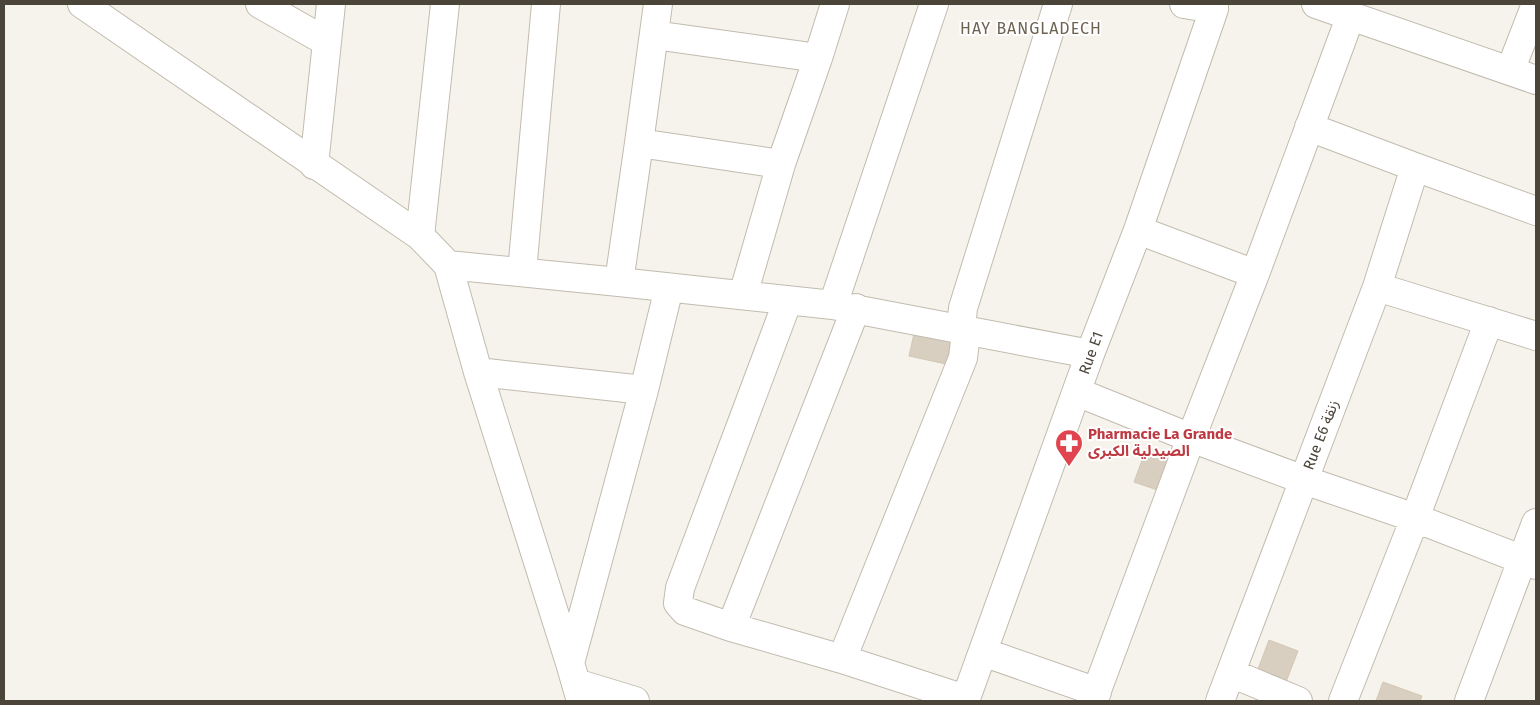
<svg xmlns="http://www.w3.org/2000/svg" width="1540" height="705" font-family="'Fira Sans','Noto Sans Arabic',sans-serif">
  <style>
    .building { fill: #d8cfc1; stroke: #d3c7b4 }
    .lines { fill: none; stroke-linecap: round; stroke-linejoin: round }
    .minor-casing { stroke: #c2bbae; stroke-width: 30 }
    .minor { stroke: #fff; stroke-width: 28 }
    .labels { text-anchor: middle; stroke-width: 4; stroke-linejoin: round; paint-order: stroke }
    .street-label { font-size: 15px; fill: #4b4439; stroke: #fff }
    .health-label { font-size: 15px; font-weight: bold; fill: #be3a42; stroke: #fff; text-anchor: start }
    .neighbourhood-label { font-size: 16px; letter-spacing: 1px; fill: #6e6250; stroke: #fff }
  </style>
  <rect width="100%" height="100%" fill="#f6f3ec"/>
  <!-- building -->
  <path class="building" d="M915,329L952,337L946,364L909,356Z
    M1147,447L1182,459L1169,494L1134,482Z
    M1269,640L1298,651L1284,687L1255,677Z
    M1383,682L1422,696L1420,701H1376Z"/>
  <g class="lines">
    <!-- minor casing -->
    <g class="minor-casing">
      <path id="minor" d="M82,4L420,236L448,265L478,372L570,663L581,701
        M260,4L327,42
        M1184,4L1214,9
        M1316,4L1536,80
        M654,35L818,58
        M1510,71L1536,4
        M1309,127L1415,167L1536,211
        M639,143L781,164
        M314,165L331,4
        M1138,230L1255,274
        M420,236L445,4
        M448,265L619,282L833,305L1090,354
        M522,272L546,4
        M619,282L639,143L658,4
        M1377,287L1536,336
        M743,295L781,164L818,58L835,4
        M788,300L680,588L678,603L685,611L731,627L842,659L965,699
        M833,305L934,4
        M478,372L644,390
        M1077,392L1191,438L1304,480L1415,518L1536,565
        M731,627L856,308
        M983,652L1097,692
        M842,659L963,358L965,341L962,318L963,308L1058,4
        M570,663L644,390L669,288
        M1231,673L1298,701
        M576,683L635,701
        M965,701L1090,354L1138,230L1214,9V4
        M1093,701L1191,438L1255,274L1351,15
        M1220,701L1377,287L1415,167
        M1343,701L1415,518L1489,321
        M1469,701L1536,523"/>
    </g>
    <!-- minor -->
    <use href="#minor" class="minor"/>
  </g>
  <!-- icons -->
  <defs>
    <g id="pharmacy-pin" transform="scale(1.4375)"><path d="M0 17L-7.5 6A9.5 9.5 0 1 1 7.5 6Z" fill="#e0444e" stroke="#fff"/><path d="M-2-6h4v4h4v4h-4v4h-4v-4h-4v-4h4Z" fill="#fff"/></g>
  </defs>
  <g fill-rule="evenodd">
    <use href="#pharmacy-pin" x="1069" y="443"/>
  </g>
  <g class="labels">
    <!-- street labels -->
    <g class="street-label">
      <text transform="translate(1091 353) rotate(-70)" y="5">Rue E1</text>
      <text transform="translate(1321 435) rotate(-69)" y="5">Rue E6 زنقة</text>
    </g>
    <!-- health labels -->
    <g class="health-label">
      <text x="1088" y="439">Pharmacie La Grande<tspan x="1088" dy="17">الصيدلية الكبرى</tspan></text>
    </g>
    <!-- neighbourhood labels -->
    <g class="neighbourhood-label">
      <text x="1031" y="34">HAY BANGLADECH</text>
    </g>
  </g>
  <!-- border -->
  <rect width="1540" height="705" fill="none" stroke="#4b4439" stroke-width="10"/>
</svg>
